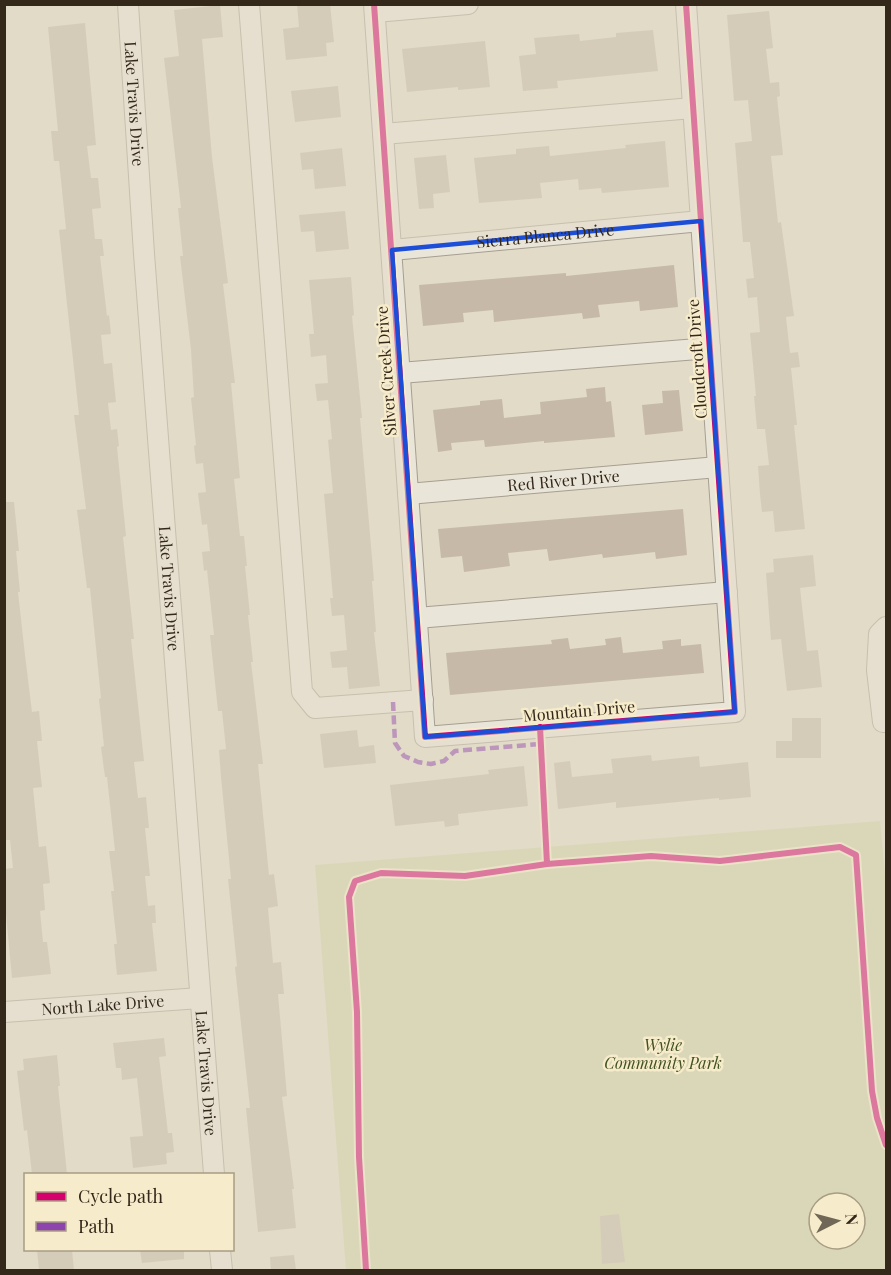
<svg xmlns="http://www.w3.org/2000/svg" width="891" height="1275" font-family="'Playfair Display',serif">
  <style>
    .green { fill: #d0d3a8; fill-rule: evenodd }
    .building { fill: #c6b9a8 }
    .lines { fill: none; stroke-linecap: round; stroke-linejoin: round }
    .minor-casing { stroke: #a69f91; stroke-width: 22 }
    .minor { stroke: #eae5d9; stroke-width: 20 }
    .quiet { stroke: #8e44ad; stroke-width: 4.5; stroke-dasharray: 9 4.5; stroke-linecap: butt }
    .cycleway-casing { stroke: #f6ebca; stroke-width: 10 }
    .cycleway { stroke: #d6006c; stroke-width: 6 }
    .marked { fill: none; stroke: #1d4ed8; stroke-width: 4.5; stroke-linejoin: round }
    .labels { text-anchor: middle; stroke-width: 5; stroke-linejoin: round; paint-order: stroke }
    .street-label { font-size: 16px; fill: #34281a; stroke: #f6ebca }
    .park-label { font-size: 16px; font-style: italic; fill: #425120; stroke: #f6ebca }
  </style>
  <rect width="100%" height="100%" fill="#e2dbc7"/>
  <!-- green -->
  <path class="green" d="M880,821L886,885V1270H346L315,865ZM819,1203H855V1239H819Z"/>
  <!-- building -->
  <path class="building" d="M297,4H330L334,42L326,43L327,56L286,60L283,29L299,27Z
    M220,5L223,37L202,39L212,157L228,283L223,284L235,383H231L240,478L234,479L240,536H244L247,566H245L250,615H248L253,662H251L263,764H258L269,875L274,874L278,906L268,908L273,963L281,962L284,994H278L287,1096L282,1097L294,1189H292L296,1228L258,1232L246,1108H250L235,967L237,966L228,879H231L221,777L219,750L226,749L222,711H218L210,635H214L207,570L204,571L202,552L210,551L207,524L202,525L198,493L206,492L203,463L196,464L194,446L196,445L191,398L194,397L191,350L180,256H183L178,208H181L164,58L179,56L174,10Z
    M769,11L773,48L766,49L770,83L779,82L780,96L777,97L783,155L771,156L778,223L781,222L794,316L786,317L790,353L798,352L800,367L791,368L797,425H794L805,529L775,532L773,511L762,512L760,494L758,466L769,465L765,429H757L754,396H756L750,333L760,332L757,297L748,298L746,279L754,278L750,242H743L735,143L752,141L748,100L734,101L727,15Z
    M85,23L96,145L87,146L91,178H98L101,208L92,209L95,239H102L104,256H100L107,316L109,315L111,334L101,335L104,364L112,363L116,402L108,403L111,430L117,429L119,446L117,447L126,536L123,537L134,639H131L144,761L134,762L138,798L146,797L149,828H145L150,876H145L148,906L155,905L156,923H152L157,971L117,975L114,944H117L111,891H114L109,851H115L107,777H105L101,747L104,746L99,699L101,698L90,588H87L77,510L86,509L74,415H79L59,230L66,229L59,161H54L51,131H58L48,27Z
    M653,30L658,71L557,81L558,88L523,91L519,56L536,54L534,38L579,34L580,41L616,37V33Z
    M485,41L490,87L458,90V87L407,92L402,49Z
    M338,86L341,117L295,122L291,91Z
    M665,141L669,187L602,193L601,188L579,190L578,179L540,183L542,198L479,203L474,158L516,154V149L549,146L550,156L626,148L625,145Z
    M342,148L346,186L315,189L313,169L302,170L300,153Z
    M446,155L450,192L433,194L434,208L419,209L414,158Z
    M345,211L349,249L316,252L314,231L301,232L299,215Z
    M674,265L678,307L640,311L639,301L598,305L600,317L583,319L582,313L494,322L493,310L463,313L464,322L423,326L419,285L566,273V276Z
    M351,277L354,315L352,316L362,418H360L374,581H372L376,632H374L380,686L349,689L347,667L332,668L330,652L347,650L344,615L332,616L330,598H333L324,494L333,493L328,440L332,439L328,400L317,401L315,384L328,383L326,355L311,357L309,334H314L309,280Z
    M605,387L606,402L611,401L615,437L544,443V441L485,447L484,440L451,443L452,450L438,452L433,410L480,405V401L502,399L504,418L541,414L540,402L587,397L586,389Z
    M679,390L683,431L645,435L642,405L663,403L662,391Z
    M4,502H14L19,551H16L20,592H18L25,655L32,712L39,711L42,741H37L42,787L33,788L39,847L46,846L50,883L43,884L45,910L40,911L43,942H47L51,974L12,978L4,893V869L13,868L10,840H4Z
    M683,509L687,555L656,559L655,552L603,558L602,554L549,561L547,549L508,553L510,566L464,572L462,556L441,558L438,529Z
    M813,555L816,586L800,588L807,651L818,650L822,687L787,691L781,639L771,640L766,573L774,572L773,559Z
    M621,637L623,653L663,649L662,641L681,639V646L701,644L704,673L450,695L446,653L552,644L551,640L568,638L570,649L606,645L605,639Z
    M792,718H821V758H776V741H792Z
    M357,730L359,747L374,745L376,763L324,768L320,734Z
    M651,755L652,761L699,756L700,767L748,762L751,797L719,800V798L616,808V802L558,809L554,763L570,761L572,777L613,773L611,759Z
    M524,766L528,806L458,814L459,825L445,827L444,821L395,826L390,785L489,774L488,770Z
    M164,1038L166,1056L159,1057L168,1133H172L174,1152L166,1153L167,1164L133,1168L130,1137L143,1136L137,1078L122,1080L121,1068H116L113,1043Z
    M57,1055L60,1086H58L67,1174H32L27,1130L24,1131L17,1071L24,1070L23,1059Z
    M619,1214L625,1262L602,1264L600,1216Z
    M37,1250H72L74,1270H39Z
    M140,1250H184V1259L142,1263Z
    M294,1255L296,1270H271L270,1257Z"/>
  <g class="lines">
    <!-- minor casing -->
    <g class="minor-casing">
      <g id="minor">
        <path id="s1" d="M128,4L144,254L214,1174"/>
        <path d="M249,4L302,692L315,708L423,700"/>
        <path d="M374,4L425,737L735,712L686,4"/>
        <path d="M375,12L468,4"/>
        <path d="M383,134L693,108"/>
        <path id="s2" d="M392,250L701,221"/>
        <path d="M400,373L710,348"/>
        <path id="s3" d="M408,494L718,467"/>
        <path d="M417,618L727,592"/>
        <path d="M886,627L879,634L877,670L883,722H886"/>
        <path id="s4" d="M4,1012L200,998"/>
        <path d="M220,1250L222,1270"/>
      </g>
    </g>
    <!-- minor -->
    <use href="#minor" class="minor"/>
    <!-- quiet -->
    <path class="quiet" d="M393,702L395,743L404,756L418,762L431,764L444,761L455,751L540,744"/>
    <!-- cycleway casing -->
    <g class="cycleway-casing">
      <path id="cycleway" d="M374,4L425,737L735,712L686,4
        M540,727L547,864
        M366,1270L359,1157L357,1012L349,897L355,881L381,873L465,876L547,864L651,856L720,861L840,847L856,855L872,1091L877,1118L886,1145"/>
    </g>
    <!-- cycleway -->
    <use href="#cycleway" class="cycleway"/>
  </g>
  <!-- marked area -->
  <path d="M0 0H891V1275H0ZM701,221L735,712L425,737L392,250Z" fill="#e2dbc7" fill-opacity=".55" fill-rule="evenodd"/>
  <path class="marked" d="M701,221L735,712L425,737L392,250Z"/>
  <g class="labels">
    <!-- street labels -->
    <g class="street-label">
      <text dy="6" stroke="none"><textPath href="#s1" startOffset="100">Lake Travis Drive</textPath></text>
      <text dy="6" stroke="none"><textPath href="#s2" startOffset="154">Sierra Blanca Drive</textPath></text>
      <text transform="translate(697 359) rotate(-94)" y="6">Cloudcroft Drive</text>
      <text transform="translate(386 371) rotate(-94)" y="6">Silver Creek Drive</text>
      <text dy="6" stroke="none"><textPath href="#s3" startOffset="156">Red River Drive</textPath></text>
      <text dy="6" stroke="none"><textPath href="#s1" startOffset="586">Lake Travis Drive</textPath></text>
      <text transform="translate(579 711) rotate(-5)" y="6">Mountain Drive</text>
      <text dy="6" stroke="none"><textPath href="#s4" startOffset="99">North Lake Drive</textPath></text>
      <text dy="6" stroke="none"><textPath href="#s1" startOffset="1072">Lake Travis Drive</textPath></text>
    </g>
    <!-- park labels -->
    <g class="park-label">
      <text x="663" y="1051">Wylie<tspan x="663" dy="18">Community Park</tspan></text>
    </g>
  </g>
  <!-- border -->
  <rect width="891" height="1275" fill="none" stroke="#34281a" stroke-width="12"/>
  <!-- legend -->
  <rect x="24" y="1173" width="210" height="78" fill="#f6ebca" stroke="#a89d84" stroke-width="1.5"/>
  <rect x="36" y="1192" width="30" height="9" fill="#d6006c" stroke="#a89d84" stroke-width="1.5"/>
  <text x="78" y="1203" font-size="18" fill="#34281a">Cycle path</text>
  <rect x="36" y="1222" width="30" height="9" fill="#8e44ad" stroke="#a89d84" stroke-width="1.5"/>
  <text x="78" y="1233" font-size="18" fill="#34281a">Path</text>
  <!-- north arrow -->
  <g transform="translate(837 1221) rotate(84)"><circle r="28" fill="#f6ebca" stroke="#a89d84" stroke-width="1.5"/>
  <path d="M0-4.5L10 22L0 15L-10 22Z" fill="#716757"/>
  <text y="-9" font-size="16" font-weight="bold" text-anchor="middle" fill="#34281a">N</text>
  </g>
</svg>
